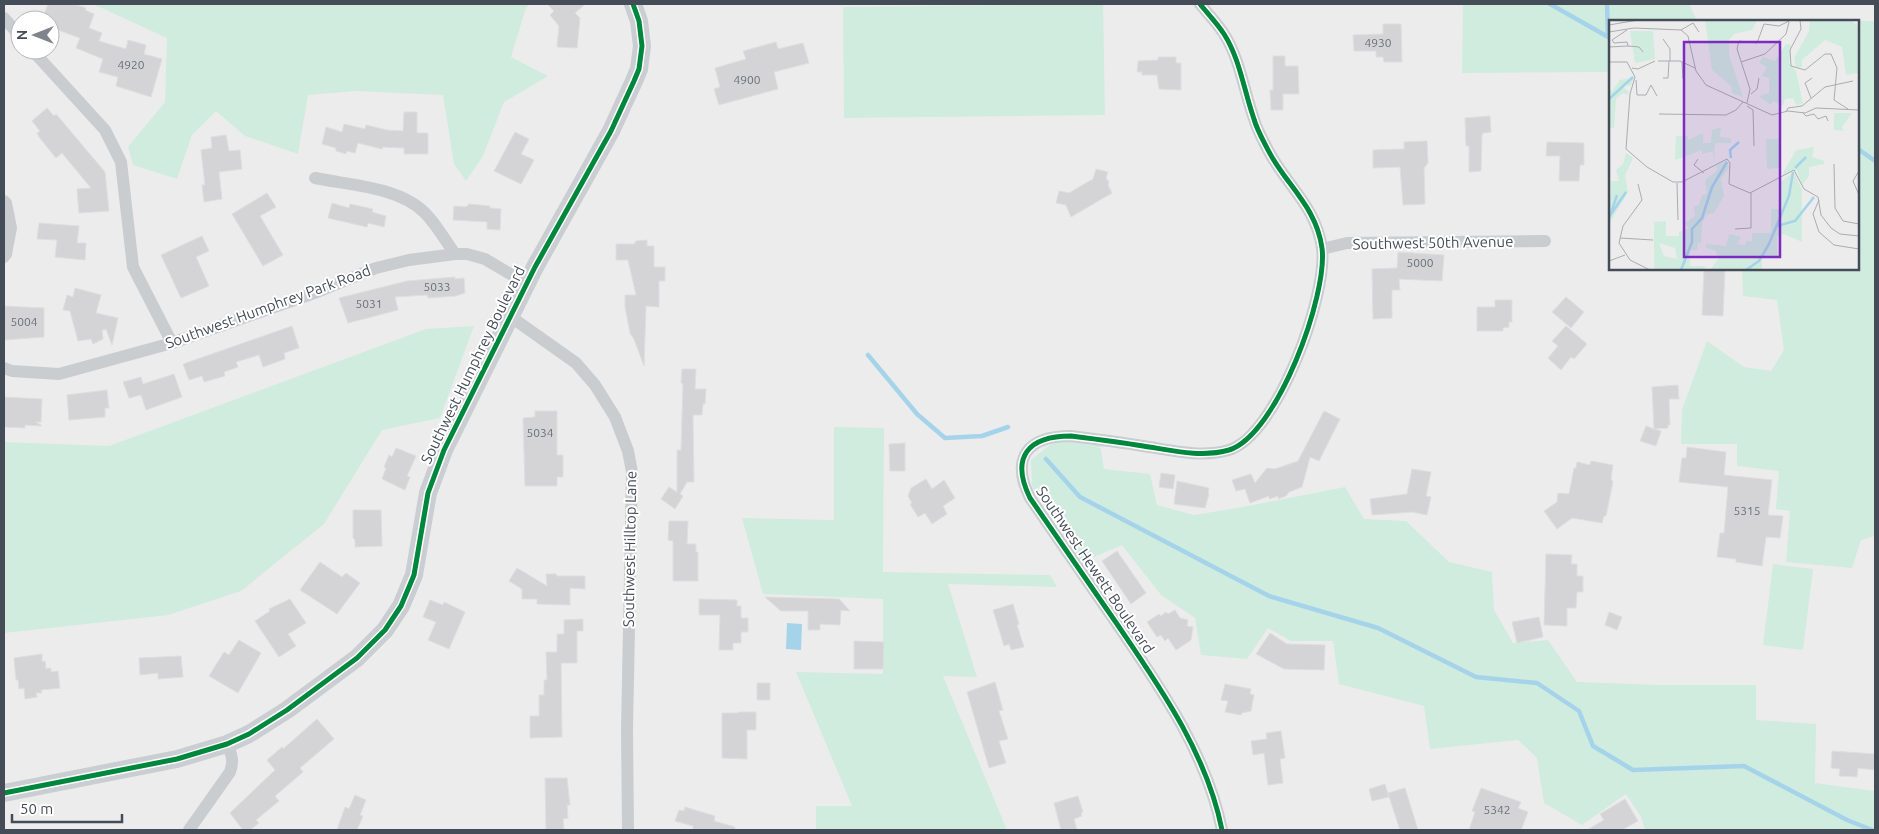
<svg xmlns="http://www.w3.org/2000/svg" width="1879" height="834" font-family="Ubuntu,sans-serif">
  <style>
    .green { fill: #d0ecde }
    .water { fill: #a5d4ea }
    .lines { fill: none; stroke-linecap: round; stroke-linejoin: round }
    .stream { stroke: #a5d4ea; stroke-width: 4.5 }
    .building { fill: #d4d4d7; stroke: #dededf }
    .street { stroke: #cacdd0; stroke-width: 12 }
    .secondary { stroke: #cacdd1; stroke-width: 18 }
    .cycleway-casing { stroke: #fff; stroke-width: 8 }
    .cycleway { stroke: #00873e; stroke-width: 5 }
    .labels { text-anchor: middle; stroke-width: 4; stroke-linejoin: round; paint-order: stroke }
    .number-label { font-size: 12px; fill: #6a7079 }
    .street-label { font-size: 15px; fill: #444c58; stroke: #fff }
    .inset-river { fill: none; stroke: #a5d4ea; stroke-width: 2.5 }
    .inset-road { fill: none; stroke: #a9acb1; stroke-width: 1 }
    .view { fill: #7b2cbf; fill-opacity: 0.15; stroke: #7b2cbf; stroke-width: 2.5 }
    .inset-edge { fill: none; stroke: #444c58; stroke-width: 2.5 }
  </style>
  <rect width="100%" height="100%" fill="#edecec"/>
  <!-- green -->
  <path class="green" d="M93,4H530L526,8L511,57L548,76L504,102L483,156L466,181L454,164L443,95L356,91L308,95L298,154L245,136L216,111L192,135L177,179L133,165L128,147L165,102L167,38Z
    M1103,4L1105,115L844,118L843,7Z
    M1463,4H1689L1697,21H1610V72L1462,73Z
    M1822,21H1875V536L1861,540L1852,568L1786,562L1790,511L1776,509L1779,471L1737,466V444H1681L1682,410L1707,341L1744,367L1771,371L1784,350L1777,300L1743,296L1742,269H1858V21Z
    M474,326L440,418L382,430L324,524L241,591L168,615L4,633V442L109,446L426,329Z
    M834,427L884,428L883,572L1050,575L1057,587L948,584L977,677L943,676L1007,830H816V806H852L796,672L883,674V599L763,594L742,518L834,520Z
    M1056,440L1100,444L1104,469L1150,474L1157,505L1194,515L1243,507L1345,487L1364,519L1406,521L1449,562L1492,572L1494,610L1513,643L1548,640L1577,682L1658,685H1756V720L1816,724L1815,783L1875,791V830H1645L1641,817L1626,794L1582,825L1544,803L1537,758L1518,740L1430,749L1424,706L1339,684L1333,641H1291L1268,628L1247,659L1201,655L1195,618L1161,595L1122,545L1082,562L1032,487L1031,460Z
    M1773,564L1813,569L1803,650L1763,645Z"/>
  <!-- water -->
  <path class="water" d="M787,623L802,624L801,650L786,649Z"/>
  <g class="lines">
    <!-- stream -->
    <path class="stream" d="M1550,4L1610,38
      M1607,4L1608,37
      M1858,149L1875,161
      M868,355L917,414L945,438L982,436L1008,427
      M1046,459L1080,497L1269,596L1378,628L1476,677L1537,683L1579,711L1593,746L1633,770L1744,766L1847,820L1872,830"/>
  </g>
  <!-- building -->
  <path class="building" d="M48,4H74L86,8L85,10L94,14L89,28L102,33L99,41L126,49L128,40L146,45L144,54L162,59L151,97L116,86L118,77L99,72L103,59L76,48L80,38L55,29L56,27L50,24V20H42Z
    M547,4H585L575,13L580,18L577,48L557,47L559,26L550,15L554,11Z
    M1383,24H1401L1402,62H1384L1383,57H1376V51H1354L1353,35L1383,34Z
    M776,42L778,49L803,43L809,63L774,72L778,89L719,105L714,89L720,87L715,68L746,59L743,51Z
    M1273,56H1285V66H1298L1299,94H1283V110H1271L1270,90H1273Z
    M1158,57H1176V63H1181V90L1159,89L1157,75H1142V72H1137L1138,61L1158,60Z
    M47,108L54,116L56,114L105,172L109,211L79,213L77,189L91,188L62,153L56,158L39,137L37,133L40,131L32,121Z
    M404,112H417V133H428V154H404V148L383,147L382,149L358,143L355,153L347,151L346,154L336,151V148L322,144L326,127L342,132L344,124L365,129L366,125L387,130L403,131Z
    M1490,116L1491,132L1483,133L1482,135L1481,171L1469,172V146H1466L1465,118Z
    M515,132L529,139L521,154L534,160L521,184L494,171Z
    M226,135L229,151L240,150L242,169L219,172L222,199L204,202L202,185H205L201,150L212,148L211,137Z
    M1427,141L1428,163L1424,168L1425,204L1403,205L1400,167L1373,168V150L1404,149V142Z
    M1547,142L1584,143V165H1580L1579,181H1559L1560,156H1546Z
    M1096,169L1108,172L1106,178L1109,182L1108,185L1112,193L1071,217L1066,205L1056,203L1059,191L1069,193L1093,179Z
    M267,193L276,207L260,216L283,255L263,266L232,214Z
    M332,203L349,208L350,204L373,209L372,212L386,216L384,227L368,223L367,227L328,218Z
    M469,204L490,206V208L501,209L500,230L487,229V222L453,220L454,206L466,207Z
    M39,223L79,226L77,243H86L85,260L55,257L57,240L37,239Z
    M202,236L209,251L196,257L209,286L181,298L161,255Z
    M647,240V246H654V267H665V281H659V307L646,306L644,366L634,339L630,333L625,307V295H636L628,260H616V244H634L636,241Z
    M1398,252L1444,255L1442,281L1399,279L1400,290H1392V318L1373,319L1372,269L1397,268Z
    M1704,269H1725L1723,316L1702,315Z
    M455,277V279L464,278L465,293L456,296L428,298L427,295L395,297L398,310L348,323L339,298L407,281Z
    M75,288L101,295L96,313L118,318L112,345L106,329L102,330L103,339L93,344L91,339L78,341L70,311L63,310L67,295L73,297Z
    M1566,297L1584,312L1571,328L1552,312Z
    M1495,300H1512V322H1509V327L1503,328V331H1477V307H1495Z
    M4,306L44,308V337L4,340Z
    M292,326L299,348L284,353L285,359L263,367L259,355L236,362L238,367L224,372L225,376L204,382L202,376L189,380L183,364Z
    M1566,326L1587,344L1574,359L1571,357L1561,370L1548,358L1558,346L1552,341Z
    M682,369H696L695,389H706L705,404H703L702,415H693L694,482H687L680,494L683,496L675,509L661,499L669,487L677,492V450H681L683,384L681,383Z
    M174,374L182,397L146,410L141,395L129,398L123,382L141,377L143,384Z
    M1678,385L1679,399H1669L1670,425H1668V428L1654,429L1661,431L1656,446L1640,441L1646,426L1654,429L1652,387Z
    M107,390L109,408H105V417L69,420L67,395Z
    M4,397L42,399L41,422H36L42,426L25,425V428L4,427Z
    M535,411H557V455H563V477H557V486H525L523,418L535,417Z
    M1324,411L1340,419L1319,461L1310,457L1302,487L1289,492L1286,496L1278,499V496L1269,499V496L1250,503L1245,489L1236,491L1232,480L1251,474L1255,483L1267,468L1275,469L1298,461Z
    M905,443V471H890L889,444Z
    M1687,447L1726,452L1724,475L1772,480L1768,515L1783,516L1780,538L1766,537L1762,566L1736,562V559L1717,557L1720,533H1724L1728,487L1679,482L1682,458H1686Z
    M396,448L416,456L407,476L410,477L405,490L382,479L386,468L384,467L389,455L392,457Z
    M1591,461L1613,465L1611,479L1613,482L1606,516H1604L1602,523L1572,518L1557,529L1544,511L1557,502L1558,493L1569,494L1574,468H1576L1577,462L1590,465Z
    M1412,469L1431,472L1426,496L1431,497L1427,515L1412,512L1372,515L1370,499L1407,494Z
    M1161,473L1175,475L1173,489L1159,487Z
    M926,479L932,489L944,480L955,498L943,506L947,514L932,524L925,513L918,517L910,504L912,503L908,496L911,488Z
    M1177,481L1209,488L1208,493L1209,494L1205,508L1174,504Z
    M353,510H381L382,546L355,547V540L353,538Z
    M669,521H688L687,544H696V552H698V581H673V541L668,540Z
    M1117,551L1146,593L1131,604L1102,561Z
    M1546,554L1572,555L1571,564H1577V576H1583V592H1577L1576,608H1567V626L1544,625Z
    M320,562L342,577L346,573L360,583L337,614L300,590Z
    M517,568L547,586L546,574H556L557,576H585V589L570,588V605L537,604V599H522V589L509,581Z
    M765,597L839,599L850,611L841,610L840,625L820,624V630H808V611H781Z
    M290,599L306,623L288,634L296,646L279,657L255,621L270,611L269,609Z
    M699,599L737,600V606H741V618H748V632H741V643H733V650H719L720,615H699Z
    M430,600L443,605L444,602L465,612L449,649L428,640L436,622L423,617Z
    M1013,604L1019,624L1017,625L1024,647L1011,650L1009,644L1004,646L993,610Z
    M1175,610L1180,618L1188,620L1187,626L1193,627L1191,640L1176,650L1168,638L1165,641L1161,635L1157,637L1147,622L1159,614L1161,616L1166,612L1168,614Z
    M1609,612L1622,617L1617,630L1605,625Z
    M1539,617L1543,637L1517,643L1512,622Z
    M583,619V631H577V663H561L562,737L530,738V716H539V695H544V680H547L546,652H557V634H564V620Z
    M1270,633L1287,644L1325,645L1324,670L1284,669L1256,654Z
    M239,640L261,653L238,693L209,676L224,652L229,655Z
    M854,641L884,642L883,669H854Z
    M42,654V662L45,661L46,669L51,668V672L58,671L60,688L41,690L42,693H36L37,697L25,699L24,688L19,689L18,680H16L14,658Z
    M181,656L183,677L158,679V673L140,675L139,658Z
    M995,682L1003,710L999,711L1008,739L999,741L1006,763L989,768L967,692Z
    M757,683H770V700H757Z
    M1225,684L1251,689L1250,694L1254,695L1251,711L1242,713L1241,715L1225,712L1228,701L1221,700Z
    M738,712H756V730H747V759L722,758V713H738Z
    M317,719L334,739L300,768L303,772L275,796L279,801L256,820L259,823L250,830H243L230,813L275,770L267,760L282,747L283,749Z
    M1281,731L1285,758L1280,759L1283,783L1268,785L1264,753L1253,755L1251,741L1267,739L1266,733Z
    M1832,751L1875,754V770L1858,768L1857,777L1839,776L1840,769L1831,768Z
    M545,778H567L570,805H567L568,818L563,819L564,830H546Z
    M1385,784L1389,797L1372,801L1369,789Z
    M1405,788L1418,830H1400L1388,793Z
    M1481,788L1521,802L1518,808L1528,812L1521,830H1469L1475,812L1472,811Z
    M355,795L366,800L360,815L363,816L357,830H337L345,807L349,809Z
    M1078,796L1083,812L1081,813L1082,816L1074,819L1077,830H1061L1054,803Z
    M1625,799L1638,821L1622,830H1587L1604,820L1600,814Z
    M685,807L715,816L714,821L735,827V830H693V826L675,821L679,810L684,811Z"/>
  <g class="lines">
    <!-- street -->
    <path class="street" d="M1200,4C1208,14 1217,23 1224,34C1240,59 1244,91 1254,119C1257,130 1263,140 1268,150C1286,185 1316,206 1322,248C1328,295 1277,435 1229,450C1201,458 1170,450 1143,446C1119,442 1095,439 1071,436C1028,436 1010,457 1030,498C1059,540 1088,582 1117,624C1160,687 1207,754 1222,830
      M4,18L20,36
      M32,50L105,130L121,162L133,267L172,343
      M315,178C349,185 400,187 425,213C436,224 445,240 455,254
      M4,201L6,203L11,228L6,254L4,257
      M1322,249L1347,243L1545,241
      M511,317L576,363L595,385L615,417L628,451L632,472L627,730L628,830
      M4,368L12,371L59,374L172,343L317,292L376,268L409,260L455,254H467L485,259L527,284
      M189,830L230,772C234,761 232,755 227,744"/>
    <!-- secondary -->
    <path class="secondary" d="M4,793L177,759L227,744L249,734L287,710L357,658L385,630L401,606L414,575L428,493L444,450L535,267L611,131L634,81L639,69L642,46L639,21L633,4"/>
    <!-- cycleway casing -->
    <g class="cycleway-casing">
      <path id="cycleway" d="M1200,4C1208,14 1217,23 1224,34C1240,59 1244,91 1254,119C1257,130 1263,140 1268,150C1286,185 1316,206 1322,248C1328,295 1277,435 1229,450C1201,458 1170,450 1143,446C1119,442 1095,439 1071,436C1028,436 1010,457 1030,498C1059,540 1088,582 1117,624C1160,687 1207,754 1222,830
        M4,793L177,759L227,744L249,734L287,710L357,658L385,630L401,606L414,575L428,493L444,450L535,267L611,131L634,81L639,69L642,46L639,21L633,4"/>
    </g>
    <!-- cycleway -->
    <use href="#cycleway" class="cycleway"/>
  </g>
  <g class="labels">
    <!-- number labels -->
    <g class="number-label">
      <text x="1378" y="47">4930</text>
      <text x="131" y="69">4920</text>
      <text x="747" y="84">4900</text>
      <text x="1420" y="267">5000</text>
      <text x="437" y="291">5033</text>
      <text x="369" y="308">5031</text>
      <text x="24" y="326">5004</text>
      <text x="540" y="437">5034</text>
      <text x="1747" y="515">5315</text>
      <text x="1497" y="814">5342</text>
    </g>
    <!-- street labels -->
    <g class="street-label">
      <text transform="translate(1433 243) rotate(-1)" y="5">Southwest 50th Avenue</text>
      <text transform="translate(268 307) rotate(-20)" y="5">Southwest Humphrey Park Road</text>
      <text transform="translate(473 365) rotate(-64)" y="5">Southwest Humphrey Boulevard</text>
      <text transform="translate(630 549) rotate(-89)" y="5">Southwest Hilltop Lane</text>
      <text transform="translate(1095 570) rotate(56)" y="5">Southwest Hewett Boulevard</text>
    </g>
  </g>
  <!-- overview -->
  <g transform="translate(1609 20)">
    <rect width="250" height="250" fill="#edecec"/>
    <path d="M96,0H148L143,10L125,14L120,20V35L134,77L123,73L122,66L103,50ZM201,0H240L250,6V53L237,55L233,27L216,20L193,40V47H187L185,38L200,11ZM21,11H44L46,39L26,43ZM177,24L182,25L180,43L187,51L194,84L187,85L184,78L176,79L174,86L164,81L162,85L150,76L160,73V58L153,56L158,47L150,43L154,37L166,41ZM25,57L22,66L16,65L15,68L20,72L18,75L14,73L7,79L5,108L0,107V69L3,71L11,60ZM225,93H243L233,107L235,111L225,110ZM112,107L111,117L122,118V123H106L105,142L104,131L93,134V130L66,140L67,116H79V120L94,113V123H102L103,110ZM157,119H170V148L158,149ZM205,127L203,137L215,141V144L200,147V156L193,165L188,150L173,155L187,130ZM17,133L24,138L16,156L19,172L0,204L2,161H10L7,150L14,144ZM118,140L120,148L112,159L115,176L105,193L97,195L93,203L92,223H89L88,230H81V246H96V250H45V202L57,201V216H70V212L80,208L76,203L86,196L85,186L90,185L93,175L98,174L96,160L108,151L107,146ZM50,223L66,228L68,239L55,236ZM185,152L193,170V222L175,214L168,216V237H153V250H101L110,238L106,230L97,228V224L117,226L120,214L132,217L128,224L136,225L137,221H143V213H162V189H171L170,163Z" fill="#d0ecde" fill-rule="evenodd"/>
    <path class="inset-river" d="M0,79L24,57M122,138L121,130L130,122M186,148L197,137M2,193L8,175M0,197L17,172M168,206L186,201L205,177M72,250L83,222V209L93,198L103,167L118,142M137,250L150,241L160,224L180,176L184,152"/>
    <path class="inset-road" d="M191,0L192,9L181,30L182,46L196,50L216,34H222L228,48L225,80L239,89M0,5L29,0M72,10L84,3L90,12M0,12L25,8L72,10L79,16L87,51L97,65L163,95L179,91L196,93L207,88L250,90M54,19L61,29V41M19,26L30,27L34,32M0,27L19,26L18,22L5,23L3,20L18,10M49,41H71L86,48M0,42H18L26,57L21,74L17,129L38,147L64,162H73L118,139L121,143L120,164L141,173L185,150L195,169L209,177L212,195L222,208L231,214L250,216M73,42L74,59M132,42L156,34L177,14L180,2M23,48L29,49L46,41M54,58H59L60,41M27,60L28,75H37L42,65L48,76M142,74L148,69L150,58M202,78L196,63L203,58M138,83L141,69L128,29L130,21L148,23L155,4L170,6L182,0M138,86L144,90L145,126M177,92L179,88L193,86L216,67L244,61M194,93L197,96L205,94L209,99L217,96L219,101M50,94L117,95L127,90L134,82M89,139L85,145L95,153M225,144L226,188L234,201L250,204M250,151L244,161L250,175M68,163L69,200M29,164L33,180L14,206L10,223L21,240L41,250M210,180L204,194L210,212L225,225L250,229M126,209L142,208V173M11,218L44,220M0,241L16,235"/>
    <path class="view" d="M75,22H171V237H75Z"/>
    <rect width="250" height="250" class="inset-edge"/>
  </g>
  <!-- border -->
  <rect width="1879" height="834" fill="none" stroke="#444c58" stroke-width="10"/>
  <!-- north arrow -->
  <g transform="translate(35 35) rotate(270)"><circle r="24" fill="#ffffff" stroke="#b4b7bc"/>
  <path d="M0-4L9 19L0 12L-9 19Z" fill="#7f848c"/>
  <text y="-8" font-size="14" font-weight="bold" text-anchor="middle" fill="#444c58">N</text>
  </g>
  <!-- scale -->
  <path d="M12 814v8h110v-8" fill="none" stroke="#444c58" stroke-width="2.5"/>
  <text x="20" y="814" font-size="15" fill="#444c58" stroke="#ffffff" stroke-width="4" paint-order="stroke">50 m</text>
</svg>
